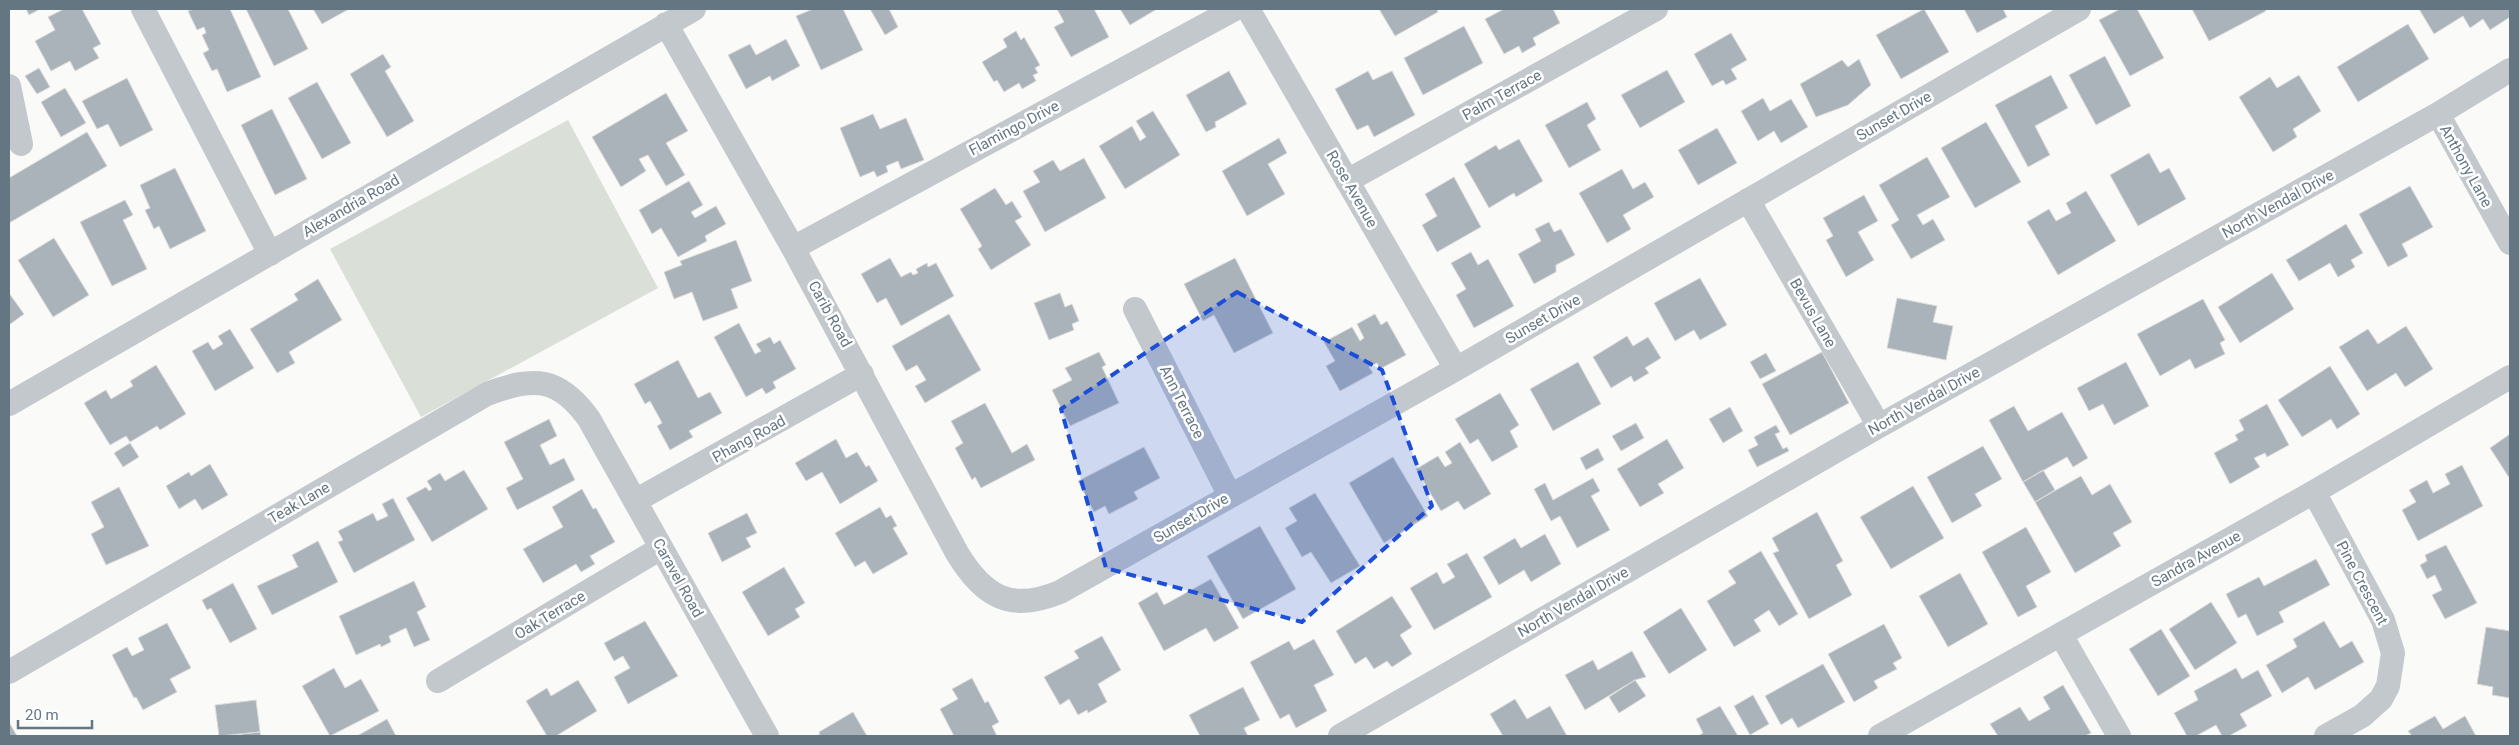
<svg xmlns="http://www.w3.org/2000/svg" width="2519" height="745" font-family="Roboto,sans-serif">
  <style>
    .green { fill: #dadfd7 }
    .building { fill: #aab3b9; stroke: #dcdcda }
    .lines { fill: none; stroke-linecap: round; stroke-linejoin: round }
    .minor { stroke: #c3c8cc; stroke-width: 24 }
    .marked { fill: #1d4ed8; fill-opacity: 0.2; stroke: #1d4ed8; stroke-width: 4; stroke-dasharray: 10 6; stroke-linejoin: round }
    .labels { text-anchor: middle; stroke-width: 5; stroke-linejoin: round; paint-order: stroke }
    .street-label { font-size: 15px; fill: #657683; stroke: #fff }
  </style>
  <rect width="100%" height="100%" fill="#fafaf8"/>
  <!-- green -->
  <path class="green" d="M568,120L658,288L421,417L330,249Z"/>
  <!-- building -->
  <path class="building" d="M26,9H40L29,15Z
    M64,9H82L101,44L93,48L99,58L75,71L70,61L51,71L35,41L55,30L48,17Z
    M193,9H230L261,77L227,92L217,69L212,71L203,53L209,50L202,35L206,33L204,27L197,30L188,11Z
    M246,9H288L308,49L274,66Z
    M313,9H349L322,24Z
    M813,9H843L863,50L821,70L796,16Z
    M870,9H889L898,27L885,35Z
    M1057,9H1094L1109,37L1071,57L1054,27L1064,22Z
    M1120,9H1157L1130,25Z
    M1379,9H1437L1438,12L1395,36Z
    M1504,9H1553L1560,23L1533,38L1536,45L1522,53L1519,46L1504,54L1485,19Z
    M1924,9L1949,52L1901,79L1876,35Z
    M1964,9H2003L2007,17L1977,33Z
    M2120,9H2137L2164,58L2130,76L2099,20Z
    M2192,9H2265L2266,11L2209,41Z
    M2419,9H2510V17L2490,30L2483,19L2470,28L2463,16L2434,34Z
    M2408,24L2429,59L2358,102L2337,67Z
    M1464,26L1483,63L1423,95L1404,58Z
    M1016,31L1021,40L1024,37L1040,65L1035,68L1038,73L1033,75L1036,81L1022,89L1019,83L1004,92L997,80L994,82L982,62L1007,47L1003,39Z
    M1731,33L1747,60L1731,69L1737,79L1726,85L1723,80L1712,86L1694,54Z
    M786,39L800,66L772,81L770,76L746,89L728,55L750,44L756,55Z
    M383,54L391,67L385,71L414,121L387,137L350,74Z
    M2105,56L2131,106L2096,125L2069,75Z
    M1859,59L1871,85L1848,105L1816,117L1800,84L1842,60L1848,67Z
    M39,68L50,87L37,94L25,76Z
    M1667,70L1685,102L1640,128L1621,95Z
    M1229,71L1247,104L1215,122L1216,127L1206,132L1186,95Z
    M1368,71L1373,80L1392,71L1415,115L1374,137L1368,125L1357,130L1335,89Z
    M2051,75L2068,108L2035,126L2050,155L2028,167L1995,105Z
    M2299,75L2321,111L2293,129L2297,137L2273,152L2239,97L2270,77L2277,88Z
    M127,78L153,130L120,147L108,124L97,129L82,101Z
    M317,82L351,143L322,159L288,98Z
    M65,88L86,123L61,137L41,102Z
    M666,93L688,131L666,143L685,175L666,186L648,155L639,159L646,171L621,187L592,137Z
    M1763,98L1770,111L1791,99L1808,127L1781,143L1774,131L1758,141L1741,111Z
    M1587,102L1596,119L1587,125L1601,150L1569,168L1545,125Z
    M272,109L307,179L275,195L241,125Z
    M1153,111L1180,155L1125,189L1099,146L1132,126L1140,141L1146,137L1136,121Z
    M873,114L880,129L906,118L924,160L901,169L898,161L886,166L888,172L877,177L874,171L860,177L840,128Z
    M1986,122L2021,182L1975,208L1941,148Z
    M1717,128L1737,163L1698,185L1678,150Z
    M87,132L107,166L9,223V178Z
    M1279,138L1287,153L1268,164L1285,194L1247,216L1222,171Z
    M1519,139L1543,181L1516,197L1514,193L1489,208L1464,164L1496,145L1499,150Z
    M2149,153L2160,173L2169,168L2186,199L2138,226L2110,175Z
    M1927,157L1950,197L1917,215L1923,225L1933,219L1945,240L1911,259L1891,225L1899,220L1879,185Z
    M1084,158L1106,198L1045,232L1023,191L1040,182L1033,171L1053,160L1060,171Z
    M175,168L206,231L170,249L159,226L154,229L145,210L150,208L140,185Z
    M1622,169L1633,189L1645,182L1654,197L1623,215L1631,229L1607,243L1579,193Z
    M1454,177L1481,227L1437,252L1422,225L1437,216L1425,194Z
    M689,181L703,205L691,212L695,218L716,206L726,224L705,236L707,241L678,257L661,228L652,234L639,210Z
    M2410,186L2433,227L2402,244L2408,256L2388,267L2359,214Z
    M995,188L1006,205L1012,201L1022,217L1015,221L1031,245L991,270L978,249L982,246L960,209Z
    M2086,191L2116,241L2058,275L2027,222L2049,209L2056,221L2071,213L2066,203Z
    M1864,195L1878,221L1858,232L1874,260L1846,277L1826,240L1833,236L1823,218Z
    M125,200L133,215L123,220L147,269L112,286L80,222Z
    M1549,222L1554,232L1561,229L1575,255L1556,265V272L1534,284L1518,254L1541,241L1535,229Z
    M2346,224L2363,253L2351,260L2355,267L2338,277L2330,263L2299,281L2286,260Z
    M54,238L89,295L53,317L18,260Z
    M736,240L752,281L731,289L738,308L703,321L692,292L674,299L664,272L682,265L680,261Z
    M1471,252L1478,265L1488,259L1514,306L1474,328L1456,295L1466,289L1451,263Z
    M890,258L901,277L911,272L913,275L918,273L916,269L927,263L928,267L936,263L954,296L901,326L886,298L877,303L861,274Z
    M1235,258L1273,333L1234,353L1214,315L1203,321L1184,284Z
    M2272,273L2294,309L2240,343L2218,307Z
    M1700,278L1727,325L1700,340L1694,330L1675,341L1654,303Z
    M318,279L342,320L289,352L295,363L277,373L250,329L298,300L294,294Z
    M9,293L24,314L9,325Z
    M1060,293L1065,307L1072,304L1079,321L1072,324L1074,330L1049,340L1034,303Z
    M1897,298L1937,306L1933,322L1953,326L1946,360L1887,348Z
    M2203,299L2225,340L2220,343L2225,354L2195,369L2190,359L2160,376L2137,334Z
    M949,314L981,370L925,403L915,386L926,380L917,365L906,371L892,346Z
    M1375,314L1381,325L1387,321L1406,355L1380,369L1377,363L1369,367L1373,373L1340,391L1326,366L1335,361L1324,342L1352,327L1360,341L1364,338L1357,324Z
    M739,323L755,354L761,351L756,344L770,337L774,344L780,340L796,369L773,382L776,388L766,394L762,388L746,397L714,337Z
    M2406,326L2433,369L2405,387L2396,373L2367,391L2339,347L2368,329L2378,344Z
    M230,329L254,368L215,391L192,351L208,342L213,350L223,344L218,336Z
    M1627,336L1633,346L1648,337L1661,358L1645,368L1649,373L1634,382L1631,376L1611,388L1593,357Z
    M1099,352L1106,365L1102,367L1119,403L1070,426L1052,390L1072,380L1065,368Z
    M1822,352L1849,403L1790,435L1762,384Z
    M1766,353L1776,371L1760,379L1750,362Z
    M678,360L698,398L710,392L722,413L689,431L693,437L670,450L657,426L662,423L660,419L650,401L645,404L634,384Z
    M1578,362L1601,404L1553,431L1530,389Z
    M2126,362L2149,406L2114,425L2103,404L2089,411L2077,388Z
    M156,365L186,414L160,430L157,426L130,442L126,436L110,445L84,403L106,390L111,399L133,386L130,381Z
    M2330,366L2360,414L2337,429L2331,419L2302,437L2278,400Z
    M1500,393L1519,425L1510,431L1518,447L1492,462L1478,439L1470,444L1455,419Z
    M985,403L1012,453L1027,444L1035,460L981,488L975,477L972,480L955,448L963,443L951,421Z
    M2267,404L2289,445L2267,457L2265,453L2254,458L2260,467L2230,484L2214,453L2238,440L2235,435L2244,430L2239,420Z
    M2014,406L2028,431L2062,412L2088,458L2073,467L2067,457L2023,482L1989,420Z
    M1730,407L1743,431L1723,443L1709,419Z
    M549,419L557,436L540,445L550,465L564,458L575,480L517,510L506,488L523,479L504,442Z
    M1636,423L1644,438L1621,451L1612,436Z
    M1776,425L1780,432L1775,434L1783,449L1787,447L1789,451L1757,467L1748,450L1758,445L1754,437Z
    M2510,434V479L2490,448Z
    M836,439L846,458L857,452L866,467L869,465L878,481L840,504L822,472L806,481L795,463Z
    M1667,439L1684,468L1658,484L1664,493L1640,507L1617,469Z
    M1460,442L1491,494L1464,510L1458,501L1441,511L1416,469L1438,456L1445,467L1452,463L1445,452Z
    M130,443L139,457L123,467L114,453Z
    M1983,446L2002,479L1975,494L1982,506L1952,523L1927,477Z
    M1144,447L1160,478L1134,492L1138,499L1109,514L1105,506L1094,512L1078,481Z
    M1598,448L1604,460L1586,470L1580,458Z
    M1393,457L1428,516L1384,543L1349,483Z
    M210,464L228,495L202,510L195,499L179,509L166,486L189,472L191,476Z
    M2462,465L2483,506L2418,541L2402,510L2416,502L2409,490L2427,480L2433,493L2450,484L2445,474Z
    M464,470L488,509L432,542L406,498L426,487L429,491L432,489L427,481L440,473L445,481Z
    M2043,470L2055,490L2035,502L2023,482Z
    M2081,476L2092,495L2110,484L2132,522L2113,533L2121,546L2075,573L2035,502Z
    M1593,478L1600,491L1591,496L1610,530L1577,548L1560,516L1551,521L1534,489L1545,483L1553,500Z
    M1913,486L1944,538L1891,569L1860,517Z
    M119,487L149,546L106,565L91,534L104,527L91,502Z
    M582,489L593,509L596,508L615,542L590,556L595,564L581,572L576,564L543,583L523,549L563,527L552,507Z
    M1315,493L1360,566L1331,583L1311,552L1302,557L1285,528L1297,521L1289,508Z
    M393,498L415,540L354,573L338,542L343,540L338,531L373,513L377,521L388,516L382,504Z
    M880,507L886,518L891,515L897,526L893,528L908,554L873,574L865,561L855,567L835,533Z
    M1817,512L1843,561L1836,565L1852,595L1809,619L1773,553L1779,551L1772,538Z
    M747,513L757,533L746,538L751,547L722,562L708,533Z
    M1260,526L1296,589L1243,619L1207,556Z
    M2026,527L2051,572L2026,586L2037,607L2018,617L1982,552Z
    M1545,534L1561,564L1531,582L1524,570L1499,585L1483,557L1515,538L1521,548Z
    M318,541L338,582L272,615L257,586L298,567L292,555Z
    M2446,545L2477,603L2445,619L2432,595L2442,590L2435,575L2427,579L2420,565L2427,561L2425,555Z
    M1761,551L1798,614L1779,626L1769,610L1754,620L1761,631L1734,647L1707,601L1736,583L1728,571Z
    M1467,553L1492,597L1434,630L1410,588L1437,572L1443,584L1455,577L1447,564Z
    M2316,559L2330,585L2279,612L2284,622L2257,636L2246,614L2238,618L2226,594L2259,577L2264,586Z
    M784,567L805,603L795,609L800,617L768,636L742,592Z
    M1960,573L1988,624L1948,647L1919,596Z
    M1211,579L1239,628L1214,642L1206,628L1164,651L1138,603L1157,592L1164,605Z
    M414,581L426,607L417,612L430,640L414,647L406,628L389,636L391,642L381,647L380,644L356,655L339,616Z
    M233,583L257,629L230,643L211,608L207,610L202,600Z
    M1392,596L1412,627L1400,635L1412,654L1392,667L1387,661L1374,669L1366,657L1355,664L1336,631Z
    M2211,602L2237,643L2195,670L2169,629Z
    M1681,608L1707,650L1669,674L1643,632Z
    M645,621L678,676L628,704L614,677L630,668L623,656L614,661L604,643Z
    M2324,621L2340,648L2352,641L2364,662L2315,690L2308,677L2282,693L2266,665L2297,647L2293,639Z
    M167,623L191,668L170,679L177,692L143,710L136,697L134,698L112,655L127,647L132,656L144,650L138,638Z
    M1884,624L1902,658L1893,663L1897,669L1874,681L1878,688L1854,702L1828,654Z
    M2486,627L2510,631V698L2492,695L2493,687L2477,684Z
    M2161,629L2190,676L2158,696L2129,649Z
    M1102,636L1121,670L1098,684L1107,702L1088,713L1087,710L1078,715L1069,699L1060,705L1044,677L1079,658L1074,651Z
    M1314,639L1334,675L1314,685L1327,711L1296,728L1289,714L1280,719L1250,662L1289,641L1294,650Z
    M1632,651L1646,677L1635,680L1585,710L1565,675L1593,660L1598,670Z
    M1823,664L1845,702L1798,728L1792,718L1781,725L1765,696Z
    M334,668L345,688L361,679L379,711L330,736L302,686Z
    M2236,668L2242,679L2258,670L2272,696L2240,714L2247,726L2229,736H2222L2216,725L2196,736H2187L2174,713L2198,700L2194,691Z
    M972,678L985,703L988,701L999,722L992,726L997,736H954L940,709L958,699L952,689Z
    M578,680L597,711L556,736H547L526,701L547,688L551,696Z
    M1635,680L1646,696L1619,713L1609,697Z
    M2063,685L2091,733L2085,736H1998L1990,724L2020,707L2029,721L2050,709L2043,697Z
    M1243,687L1260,720L1244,728L1248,736H1200L1189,715Z
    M1753,695L1769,724L1750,735L1734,706Z
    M1515,699L1527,719L1550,706L1567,736H1503L1490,714Z
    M256,700L260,732L219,736L215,705Z
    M1720,706L1738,736H1698L1703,733L1696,719Z
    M853,712L867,736H816L820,734L819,732Z
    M2435,716L2443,729L2465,716L2476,736H2412L2408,731Z
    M387,719L396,736H357Z
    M9,722L17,736H9Z
    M260,732L261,736H265H241V734Z"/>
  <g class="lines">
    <!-- minor -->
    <path class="minor" d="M143,9L270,254
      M1248,9L1456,369
      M666,24L793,248L957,553C983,596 1010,613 1060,592L1456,369L2079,9
      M9,86L21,144
      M2438,114L2510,243
      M1347,181L1656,9
      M1748,200L1879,426
      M793,248L1235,9
      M1135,309L1230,496
      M9,404L694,9
      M2314,492L2383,620L2393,653L2388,686L2381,699L2362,716L2326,736
      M635,501L862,374
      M2061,635L2119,736
      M9,672L487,394C534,376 559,377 589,419L767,736
      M438,681L661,548
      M1340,736L1879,426L2438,114L2510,70
      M1880,736L2314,492L2510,377"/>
  </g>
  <!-- marked area -->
  <path class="marked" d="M1237,292L1382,370L1432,506L1302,622L1106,568L1061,409Z"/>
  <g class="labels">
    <!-- street labels -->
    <g class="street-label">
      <text transform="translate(1502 95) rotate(-29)" y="5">Palm Terrace</text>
      <text transform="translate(1894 116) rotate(-30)" y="5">Sunset Drive</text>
      <text transform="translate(1014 128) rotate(-28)" y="5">Flamingo Drive</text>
      <text transform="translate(2466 166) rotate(61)" y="5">Anthony Lane</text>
      <text transform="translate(1352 189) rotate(60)" y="5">Rose Avenue</text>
      <text transform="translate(2278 204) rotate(-29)" y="5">North Vendal Drive</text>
      <text transform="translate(351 206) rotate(-30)" y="5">Alexandria Road</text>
      <text transform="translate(1813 313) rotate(60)" y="5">Bevus Lane</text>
      <text transform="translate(830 314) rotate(61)" y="5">Carib Road</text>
      <text transform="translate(1543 319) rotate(-30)" y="5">Sunset Drive</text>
      <text transform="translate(1924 401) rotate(-29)" y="5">North Vendal Drive</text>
      <text transform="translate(1182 402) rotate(63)" y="5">Ann Terrace</text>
      <text transform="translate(749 439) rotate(-29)" y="5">Phang Road</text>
      <text transform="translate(299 503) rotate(-30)" y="5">Teak Lane</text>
      <text transform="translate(1191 518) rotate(-30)" y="5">Sunset Drive</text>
      <text transform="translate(2196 559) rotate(-29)" y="5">Sandra Avenue</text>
      <text transform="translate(678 578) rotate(61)" y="5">Caravel Road</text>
      <text transform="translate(2362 583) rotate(62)" y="5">Pine Crescent</text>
      <text transform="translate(1573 602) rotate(-30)" y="5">North Vendal Drive</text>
      <text transform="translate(550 615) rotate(-31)" y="5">Oak Terrace</text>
    </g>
  </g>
  <!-- border -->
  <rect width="2519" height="745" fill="none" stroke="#657683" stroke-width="20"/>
  <!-- scale -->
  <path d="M18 720v8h74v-8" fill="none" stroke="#657683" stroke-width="2.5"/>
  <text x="25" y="720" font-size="15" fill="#657683" stroke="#ffffff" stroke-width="4" paint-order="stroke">20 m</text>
</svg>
